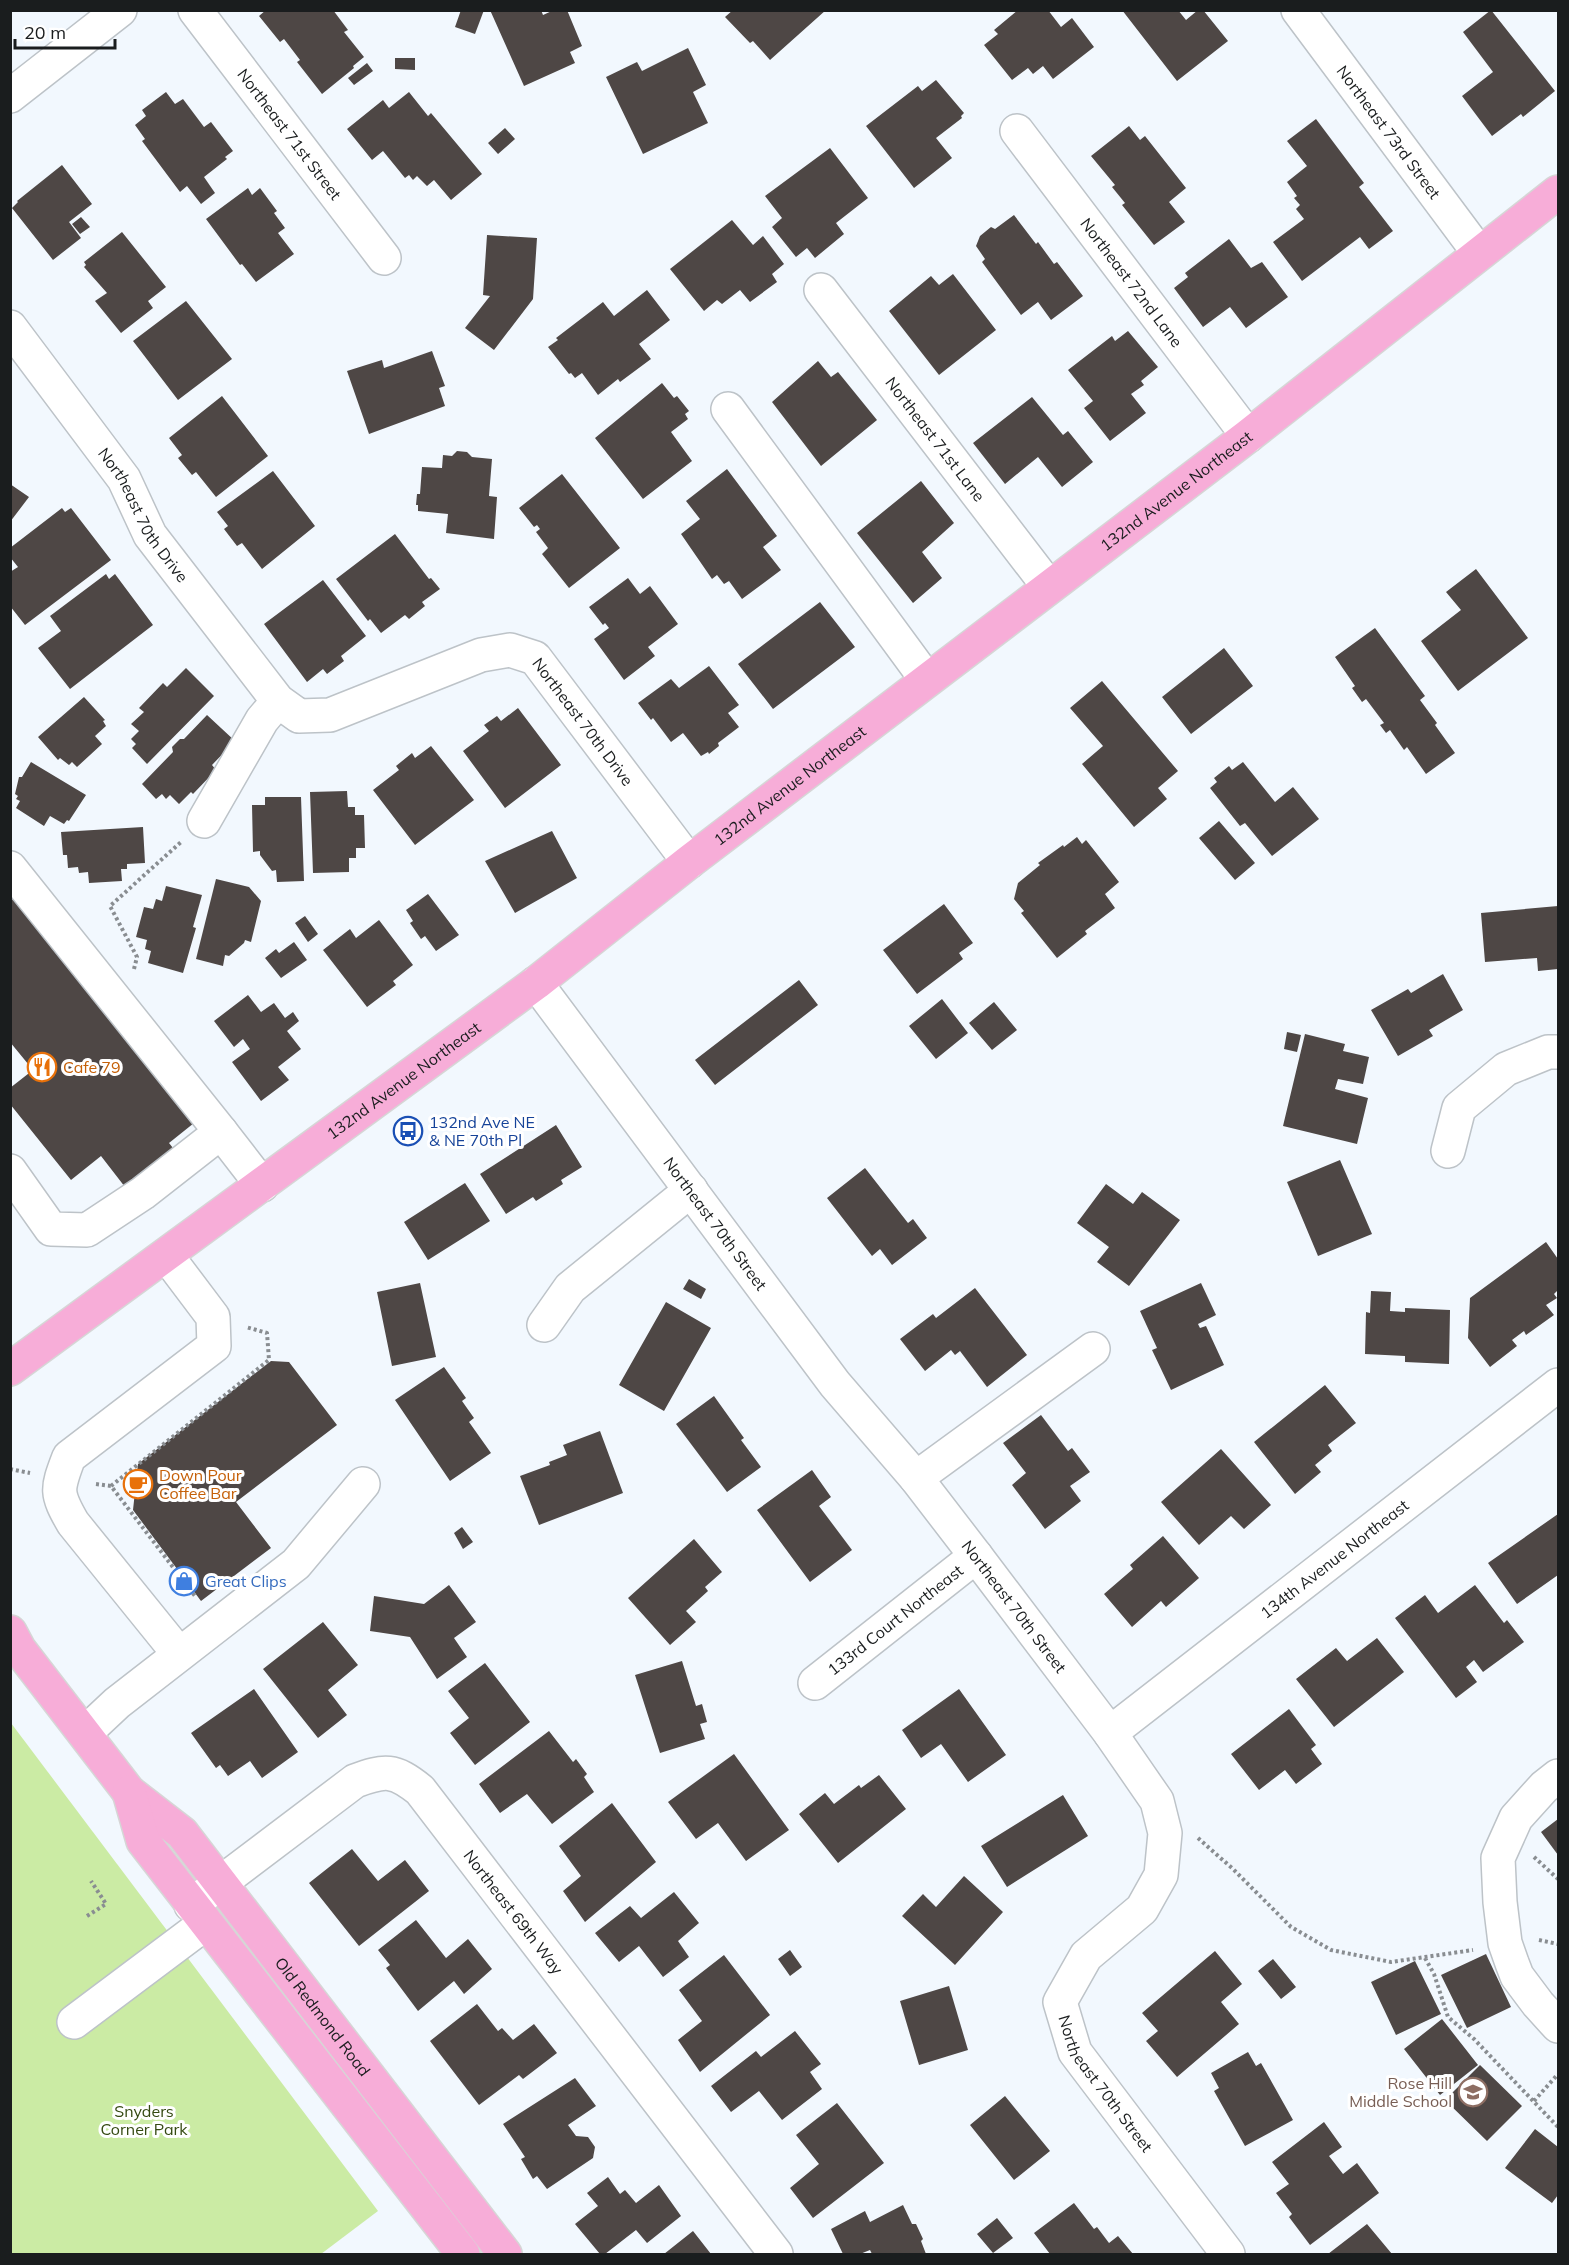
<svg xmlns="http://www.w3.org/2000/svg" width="1569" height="2265" font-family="Mulish,sans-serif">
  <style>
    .green { fill: #cbeba4 }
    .building { fill: #4e4745 }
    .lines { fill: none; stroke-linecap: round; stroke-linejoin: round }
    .minor-casing { stroke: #bdc3c8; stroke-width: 36 }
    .major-casing { stroke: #d6d6d6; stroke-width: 36 }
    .path { stroke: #898d91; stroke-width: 4; stroke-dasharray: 3 3; stroke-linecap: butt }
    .minor { stroke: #fff; stroke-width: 33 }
    .major { stroke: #f7add8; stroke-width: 33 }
    .labels { text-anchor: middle; stroke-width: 6; stroke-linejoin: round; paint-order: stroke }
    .street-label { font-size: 16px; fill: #1a1d1e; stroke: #fff }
    .food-label { font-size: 16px; fill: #c56008; stroke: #fff; text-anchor: start }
    .transit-label { font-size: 16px; fill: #164399; stroke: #fff; text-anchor: start }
    .shop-label { font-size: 16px; fill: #366cbe; stroke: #fff; text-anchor: start }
    .education-label { font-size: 16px; fill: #785e54; stroke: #fff; text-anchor: end }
    .park-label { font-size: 16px; fill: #354a12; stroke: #fff }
  </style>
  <rect width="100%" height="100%" fill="#f2f8fe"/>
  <!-- green -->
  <path class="green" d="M11,1723L378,2211L321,2254H11Z"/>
  <!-- building -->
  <path class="building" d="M266,10H333L348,30L344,32L364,57L353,66L354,68L322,94L297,62L300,60L284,39L280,42L259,16Z
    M461,10H484L475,34L455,27Z
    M490,10H541L543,15L554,10H567L582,46L570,52L575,63L524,86Z
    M733,10L765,11L826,10L770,60L753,41L750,43L725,17Z
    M1018,10H1048L1061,27L1072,18L1094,47L1053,79L1043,66L1033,74L1028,68L1012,80L984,45L998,34L994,30Z
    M1122,10H1178L1186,20L1198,10H1203L1228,41L1177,81Z
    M1491,10L1555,91L1523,117L1521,114L1492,136L1462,96L1493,72L1463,32Z
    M688,48L706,85L693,92L708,123L643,154L606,77L637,62L642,71Z
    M395,58H415V70L395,69Z
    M367,63L373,71L354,85L348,78Z
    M936,80L964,113L961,116L962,118L936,138L952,158L914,188L866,126L918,86L922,91Z
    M166,92L175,104L183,99L204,127L211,122L233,151L225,157L227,159L204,177L215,193L201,204L187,186L180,192L142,141L145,139L135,125L146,116L142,110Z
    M409,92L428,116L431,113L482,174L451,200L434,180L427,186L417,176L413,180L409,175L405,178L383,151L372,160L347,129L383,100L389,108Z
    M1316,119L1364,183L1359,187L1393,231L1369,249L1360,237L1302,281L1273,242L1304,219L1296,209L1300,205L1294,198L1297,196L1287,182L1307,166L1287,141Z
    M1129,126L1140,140L1145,136L1186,188L1169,202L1185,222L1154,245L1122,205L1125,203L1112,187L1115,185L1091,156Z
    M505,128L515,139L498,154L488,143Z
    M830,148L868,198L836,223L844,234L815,258L807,248L796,257L772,227L782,218L765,196Z
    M62,165L92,204L69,222L81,238L53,260L12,208L18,202L17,201Z
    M248,188L252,195L260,188L277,211L274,213L285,228L278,233L294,254L256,282L242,264L240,265L206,219Z
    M1014,215L1036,244L1038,242L1054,264L1057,262L1083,296L1051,320L1038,302L1021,315L982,262L985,259L976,246L980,236L991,227L995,229Z
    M81,217L90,227L80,234L72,224Z
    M732,220L753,245L763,236L784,264L772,274L777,282L750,302L740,290L722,304L717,300L704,311L670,269Z
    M122,232L166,287L148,301L153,308L121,333L95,301L107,293L84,267L86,265L84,262Z
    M487,235L537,238L533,299L494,350L465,328L490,296L483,295Z
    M1229,239L1251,268L1262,262L1288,297L1246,328L1230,307L1203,327L1174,288L1188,277L1185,273Z
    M953,274L996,330L939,375L889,311L931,276L939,285Z
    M647,290L670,320L639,344L651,359L620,382L618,379L598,395L582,373L575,378L571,373L569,374L548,347L558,340L556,338L603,302L614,316Z
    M186,301L232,359L178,400L133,341Z
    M1128,331L1158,367L1141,381L1144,385L1131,394L1146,413L1110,441L1084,408L1093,401L1068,370L1112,336L1115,341Z
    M432,351L445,386L439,388L445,406L369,434L347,371L382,360L384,368Z
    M818,361L831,377L838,372L877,420L821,466L772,402Z
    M662,383L674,398L677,396L689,411L685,414L688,419L671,432L692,461L643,499L595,438Z
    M222,396L268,456L216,497L196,472L192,475L178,458L182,455L169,438Z
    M1032,397L1063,435L1068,431L1093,462L1062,487L1038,457L1005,484L973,443Z
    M457,451L467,452L472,457L492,459L489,496L497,497L494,539L446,533L448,514L418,511V505H416L417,494H420L422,467L442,468L443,455L452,456Z
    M727,469L777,536L763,547L781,570L742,599L729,581L724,584L717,575L712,579L681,534L700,519L686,501Z
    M273,471L315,526L262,569L242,543L237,546L224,529L228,526L217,512Z
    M562,474L620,548L569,588L542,554L548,548L536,532L540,529L537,525L534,527L519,508Z
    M921,481L954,523L922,552L942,578L913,603L857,533Z
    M10,484L29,497L10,522Z
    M62,508L65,512L71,508L111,560L25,625L10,606V572L18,567L10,557V548Z
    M395,534L429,579L431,578L440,589L422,602L425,606L409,619L405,615L381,633L370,619L368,621L336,579Z
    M1476,569L1528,638L1458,691L1421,641L1461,610L1446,592Z
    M106,574L109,579L115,574L153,625L70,689L38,648L61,631L50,616Z
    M628,578L640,594L650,586L678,624L648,647L655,656L624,680L594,639L609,628L605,623L603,625L589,607Z
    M323,580L366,636L341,656L344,661L327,674L323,669L307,682L264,624Z
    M820,602L855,647L773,709L738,664Z
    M1375,628L1425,696L1420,700L1437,723L1435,725L1455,753L1426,774L1407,747L1404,750L1390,730L1386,733L1380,725L1384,723L1366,699L1362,702L1352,688L1355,686L1335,657Z
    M1224,648L1253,686L1191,734L1162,697Z
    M709,666L739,705L728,713L739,727L718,743L719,746L709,754L708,752L701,756L683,733L671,742L653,718L651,720L638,703L671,679L679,688Z
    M186,668L214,696L147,764L132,748L136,744L131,739L139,731L131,724L144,712L139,708L163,683L167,687Z
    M1102,681L1178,771L1158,788L1167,799L1134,827L1082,764L1103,746L1070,708Z
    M84,697L105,720L103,721L106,726L95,736L102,744L77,767L72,762L69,765L60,758L58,760L38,737Z
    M518,708L561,765L505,808L463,751L489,731L484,725L497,716L501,721Z
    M207,715L235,741L212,765L216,770L193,794L191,792L179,804L170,795L166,799L162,794L156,799L142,784L173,752L172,747L180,739H184Z
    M431,746L474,800L415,845L373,790L399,770L396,766L412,753L415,758Z
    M31,762L86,795L69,821L67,820L64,824L50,816L44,826L16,808L20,801L16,799L18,796L15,794L19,777H22Z
    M1243,762L1275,802L1293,787L1319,819L1272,856L1245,823L1240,826L1210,788L1217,782L1214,778L1229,766L1232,770Z
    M347,791L348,807H355V815H364L365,848H356V858H349V872L313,873L310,792Z
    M265,797H301L304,881L277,882L276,870L272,871L260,855V851L253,852L252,805H265Z
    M1219,821L1255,863L1235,880L1199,838Z
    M143,827L145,863L127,864V869H121L122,881L89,883L88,872L79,873L78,867L68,868L67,855H63L61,832Z
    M552,831L577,878L515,913L485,861Z
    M1077,837L1082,844L1086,840L1119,882L1105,894L1115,908L1085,931L1087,934L1057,958L1021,913L1024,911L1014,899L1018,883L1040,865L1038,863L1063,845L1064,847Z
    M216,879L249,887L261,901L251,942L245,940L244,943L229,956L225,955L223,966L196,959Z
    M166,886L202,895L193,927L196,928L183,973L148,963L151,951L145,949L147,940L136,937L144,907L153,909L156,899L162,901Z
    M428,894L459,935L436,951L425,936L421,939L410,923L413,921L406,910Z
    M13,899L194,1123L169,1143L173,1148L125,1187L101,1156L71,1180L10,1104V1088L33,1070L10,1042V901Z
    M944,904L973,943L959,953L963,959L917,994L883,950Z
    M1558,906V969L1538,971L1537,958L1485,962L1481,913Z
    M305,916L318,934L308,942L295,923Z
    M379,920L413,965L393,981L396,985L367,1007L323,950L350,929L356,938Z
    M294,942L307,960L281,978L265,958L276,949L279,953Z
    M1443,974L1463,1010L1429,1030L1433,1036L1398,1056L1371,1010L1408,989L1411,993Z
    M799,980L818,1005L715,1085L695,1060Z
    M248,995L261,1012L274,1003L285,1018L293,1012L299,1021L287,1031L301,1049L278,1067L289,1080L261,1101L232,1062L250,1049L243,1039L234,1047L214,1021Z
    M942,999L968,1033L936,1059L909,1026Z
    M994,1002L1017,1030L992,1050L969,1023Z
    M1287,1032L1301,1035L1297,1052L1284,1049Z
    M1305,1034L1345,1044L1343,1051L1369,1057L1363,1084L1338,1079L1335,1089L1368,1098L1357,1144L1283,1126Z
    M556,1125L582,1167L561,1180L563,1184L536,1201L533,1197L506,1214L480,1174Z
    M1340,1160L1372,1234L1318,1256L1287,1182Z
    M865,1168L908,1223L913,1219L927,1238L892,1265L880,1249L872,1256L827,1198Z
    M465,1183L490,1221L428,1260L404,1222Z
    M1106,1184L1133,1204L1142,1192L1180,1220L1129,1286L1097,1262L1109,1247L1077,1223Z
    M1546,1242L1558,1259V1290L1554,1294L1557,1298L1546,1305L1554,1315L1526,1335L1524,1331L1512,1340L1517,1346L1490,1367L1468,1338L1470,1298Z
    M689,1279L706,1289L701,1299L683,1289Z
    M420,1283L436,1357L392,1366L377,1292Z
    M1201,1283L1216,1315L1198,1324L1200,1328L1206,1326L1224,1365L1171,1390L1152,1350L1157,1348L1140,1311Z
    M975,1288L1027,1355L987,1387L960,1351L955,1355L951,1350L925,1371L900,1339L933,1314L936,1318Z
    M1371,1291L1391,1292L1390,1311L1405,1312V1308L1450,1310L1449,1364L1405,1362V1356L1365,1354L1366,1312L1370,1313Z
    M666,1302L711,1328L664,1411L619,1385Z
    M271,1361L289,1362L337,1425L236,1502L271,1548L201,1601L133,1510L138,1464Z
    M444,1367L466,1398L462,1401L474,1418L469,1422L491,1453L450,1481L395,1400Z
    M1325,1385L1356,1423L1328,1445L1332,1451L1315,1465L1321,1472L1295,1494L1254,1442Z
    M714,1396L744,1438L741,1440L761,1467L727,1492L676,1424Z
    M1041,1415L1068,1451L1072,1448L1090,1472L1070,1486L1081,1501L1045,1529L1012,1485L1026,1473L1003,1443Z
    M600,1431L623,1493L539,1525L520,1476L550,1465L549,1462L567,1455L563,1445Z
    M1221,1449L1271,1505L1244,1529L1231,1516L1199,1545L1161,1502Z
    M812,1470L831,1497L819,1506L852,1550L810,1582L757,1510Z
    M1558,1514V1575L1517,1604L1488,1563Z
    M462,1527L473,1542L463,1549L454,1533Z
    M1163,1536L1199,1578L1166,1607L1161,1601L1132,1627L1104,1594L1133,1569L1130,1565Z
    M694,1539L722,1572L705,1587L708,1591L686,1611L696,1622L670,1645L628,1598Z
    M449,1585L476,1622L454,1638L467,1657L437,1679L410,1637L370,1631L374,1596L424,1604Z
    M1475,1585L1504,1623L1507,1620L1524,1642L1483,1672L1474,1660L1466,1667L1477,1682L1456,1698L1395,1618L1425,1595L1438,1613Z
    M323,1622L358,1665L328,1690L347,1715L318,1738L263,1669Z
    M1377,1638L1404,1672L1334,1727L1296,1679L1336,1648L1347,1661Z
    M682,1661L696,1706L702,1704L707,1722L700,1724L705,1739L660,1753L635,1675Z
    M485,1663L530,1722L475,1765L450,1733L469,1718L448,1691Z
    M254,1689L298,1752L262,1778L250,1761L228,1776L220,1765L216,1768L191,1733Z
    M959,1689L1006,1755L968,1782L941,1744L921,1758L902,1730Z
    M1289,1709L1316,1745L1311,1749L1322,1764L1296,1784L1285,1770L1259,1790L1231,1754Z
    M549,1731L573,1762L576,1759L587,1774L584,1777L594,1792L552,1824L527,1794L500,1813L479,1784Z
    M734,1754L789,1830L746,1861L718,1823L696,1839L668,1802Z
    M879,1775L906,1809L838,1863L799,1814L825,1793L834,1804L859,1785L861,1788Z
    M1063,1795L1088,1836L1007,1887L981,1846Z
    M612,1803L656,1862L585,1922L563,1891L581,1876L559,1846Z
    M1558,1819V1855L1541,1832Z
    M352,1849L378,1881L405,1860L429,1891L359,1946L309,1883Z
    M964,1876L1003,1912L955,1965L902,1916L923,1894L936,1907Z
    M674,1892L699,1923L678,1941L689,1957L663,1977L639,1946L619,1962L595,1933L630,1906L641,1918Z
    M416,1920L446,1958L468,1939L492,1969L464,1994L454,1981L418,2011L386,1968L390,1965L378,1950Z
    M790,1950L802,1967L790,1976L778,1959Z
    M1215,1951L1242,1984L1221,2002L1239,2024L1177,2077L1146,2041L1158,2031L1142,2013Z
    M1486,1954L1511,2007L1467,2028L1441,1975Z
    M724,1955L770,2015L700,2072L678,2040L702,2021L679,1990Z
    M1273,1959L1296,1987L1281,1999L1258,1971Z
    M1415,1961L1441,2014L1396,2035L1371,1982Z
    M949,1986L968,2050L919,2065L900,2001Z
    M477,2004L498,2031L502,2028L513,2040L534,2024L557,2053L523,2079L519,2075L479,2105L430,2041Z
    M1442,2019L1478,2065L1440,2095L1404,2049Z
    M795,2031L821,2064L810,2072L822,2089L782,2120L759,2091L731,2112L711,2086L756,2051L761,2057Z
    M1248,2052L1256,2066L1261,2063L1293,2120L1245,2146L1214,2091L1219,2088L1211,2073Z
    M1480,2065L1522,2106L1487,2141L1445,2100Z
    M575,2078L596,2106L568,2125L576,2136L588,2137L595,2147L593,2158L547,2189L537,2176L533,2179L521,2159L525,2157L503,2124Z
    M1005,2096L1050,2151L1014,2180L970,2125Z
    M837,2103L884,2163L813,2218L790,2188L819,2164L796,2135Z
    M1324,2122L1342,2147L1329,2156L1343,2174L1357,2163L1379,2193L1310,2245L1289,2217L1292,2214L1276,2193L1289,2184L1272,2162Z
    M1535,2129L1558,2147V2195L1552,2203L1505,2168Z
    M608,2177L620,2194L625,2190L636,2203L659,2185L681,2216L647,2243L636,2230L605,2254H600L575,2224L598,2206L587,2193Z
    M1074,2203L1094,2229L1097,2227L1109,2243L1118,2236L1133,2254H1050L1034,2233Z
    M903,2205L912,2224H916L923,2239L921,2241L926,2254H872L870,2250L860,2254H843L831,2229L865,2211L870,2222Z
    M997,2218L1013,2238L993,2253L977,2234Z
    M1367,2224L1392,2254H1328Z
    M693,2231L711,2254H664Z"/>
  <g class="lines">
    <!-- minor casing -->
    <g class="minor-casing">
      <g id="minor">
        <path id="s1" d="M195,10L384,258"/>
        <path id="s2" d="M1298,10L1479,253"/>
        <path d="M10,96L120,10"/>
        <path id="s3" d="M1017,131L1248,436"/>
        <path id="s4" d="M821,290L1049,587"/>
        <path id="s5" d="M10,327L124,479L150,535L278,701L299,716L330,715L481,655L510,650L535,658L689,862"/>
        <path d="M728,409L927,680"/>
        <path d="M204,821L262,720L278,701"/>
        <path d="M10,868L221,1132L143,1193L87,1230L51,1229L10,1171"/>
        <path id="s6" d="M536,983L835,1384L916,1478L976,1556L1110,1733L1157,1801L1165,1833L1161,1875L1142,1909L1086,1956L1060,2002L1075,2052L1228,2254"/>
        <path d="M221,1132L262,1185"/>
        <path d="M1448,1151L1459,1108L1506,1069L1548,1052H1558"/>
        <path d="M167,1256L213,1317L214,1346L69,1457C57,1489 55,1492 73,1523L179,1654"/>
        <path d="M544,1325L570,1288L691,1190"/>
        <path d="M916,1478L1093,1349"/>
        <path id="s7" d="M815,1683L976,1556"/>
        <path d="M85,1733L117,1703L296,1564L363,1484"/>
        <path id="s8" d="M1110,1733L1558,1385"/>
        <path d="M1558,1776L1544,1787L1516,1818L1498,1858L1500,1902L1505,1943L1512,1963L1517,1976L1538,2004L1558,2026"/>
        <path id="s9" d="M191,1905L355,1781C385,1770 394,1769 420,1790L776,2254"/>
        <path d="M74,2022L206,1923"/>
      </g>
    </g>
    <!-- major casing -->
    <g class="major-casing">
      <g id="major">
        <path id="s10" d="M10,1369L536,983L689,862L1248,436L1558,192"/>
        <path id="s11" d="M10,1632L19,1649L129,1792L182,1833L505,2254"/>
        <path d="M129,1792L143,1841L463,2254"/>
      </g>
    </g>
    <!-- path -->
    <path class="path" d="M134,969L137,957L110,906L181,842
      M10,1469L30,1473
      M96,1484L111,1486L195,1596
      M111,1486L269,1360L267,1333L246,1327
      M1198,1838L1233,1869L1291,1927L1331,1950L1391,1962L1473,1950
      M1534,1857L1558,1879
      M87,1916L106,1904L91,1881
      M1539,1940L1558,1944
      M1425,1958L1434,1974L1448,2017L1474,2039L1558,2127
      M1534,2101L1558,2074"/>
    <!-- minor -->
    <use href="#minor" class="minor"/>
    <!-- major -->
    <use href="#major" class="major"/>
  </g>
  <!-- icons -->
  <defs>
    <g id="restaurant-ring" transform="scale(1.5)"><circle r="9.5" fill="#fff" stroke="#e8710a" stroke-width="1.5"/><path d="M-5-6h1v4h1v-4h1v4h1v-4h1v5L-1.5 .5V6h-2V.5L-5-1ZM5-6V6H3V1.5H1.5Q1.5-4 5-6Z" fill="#e8710a"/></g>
    <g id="bus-ring" transform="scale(1.5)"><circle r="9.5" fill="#fff" stroke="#1a4fb4" stroke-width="1.5"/><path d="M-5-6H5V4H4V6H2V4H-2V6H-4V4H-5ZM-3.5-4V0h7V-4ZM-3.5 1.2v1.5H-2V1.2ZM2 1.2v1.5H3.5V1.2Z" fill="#1a4fb4"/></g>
    <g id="cafe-ring" transform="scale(1.5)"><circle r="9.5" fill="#fff" stroke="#e8710a" stroke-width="1.5"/><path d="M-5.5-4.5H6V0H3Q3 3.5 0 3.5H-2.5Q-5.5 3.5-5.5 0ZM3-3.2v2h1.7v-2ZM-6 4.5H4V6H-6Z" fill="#e8710a"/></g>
    <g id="shop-ring" transform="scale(1.5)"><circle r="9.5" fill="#fff" stroke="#3f7fe0" stroke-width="1.5"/><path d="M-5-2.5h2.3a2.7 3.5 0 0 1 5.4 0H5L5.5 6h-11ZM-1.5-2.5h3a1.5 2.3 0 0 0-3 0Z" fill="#3f7fe0"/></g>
    <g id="school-ring" transform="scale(1.5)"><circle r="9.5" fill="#fff" stroke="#8d6e63" stroke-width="1.5"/><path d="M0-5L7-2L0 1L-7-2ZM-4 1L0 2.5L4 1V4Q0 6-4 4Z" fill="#8d6e63"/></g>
  </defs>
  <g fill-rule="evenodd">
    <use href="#restaurant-ring" x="42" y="1067"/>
    <use href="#bus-ring" x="408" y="1131"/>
    <use href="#cafe-ring" x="138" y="1484"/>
    <use href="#shop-ring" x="184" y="1581"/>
    <use href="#school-ring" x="1473" y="2092"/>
  </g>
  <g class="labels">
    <!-- street labels -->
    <g class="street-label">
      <text dy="6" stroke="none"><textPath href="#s2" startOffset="152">Northeast 73rd Street</textPath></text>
      <text dy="6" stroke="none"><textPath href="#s1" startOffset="156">Northeast 71st Street</textPath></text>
      <text dy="6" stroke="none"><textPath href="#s3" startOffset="190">Northeast 72nd Lane</textPath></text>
      <text dy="6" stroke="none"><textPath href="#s4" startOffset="188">Northeast 71st Lane</textPath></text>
      <text dy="6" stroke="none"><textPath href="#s10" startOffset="1460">132nd Avenue Northeast</textPath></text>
      <text dy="6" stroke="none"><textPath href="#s5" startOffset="231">Northeast 70th Drive</textPath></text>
      <text dy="6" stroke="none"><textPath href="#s5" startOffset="816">Northeast 70th Drive</textPath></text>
      <text dy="6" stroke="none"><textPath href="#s10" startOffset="974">132nd Avenue Northeast</textPath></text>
      <text dy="6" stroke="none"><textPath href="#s10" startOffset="488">132nd Avenue Northeast</textPath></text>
      <text dy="6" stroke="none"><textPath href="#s6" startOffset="300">Northeast 70th Street</textPath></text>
      <text dy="6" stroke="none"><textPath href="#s8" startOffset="284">134th Avenue Northeast</textPath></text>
      <text dy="6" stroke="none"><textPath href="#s6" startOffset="786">Northeast 70th Street</textPath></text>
      <text dy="6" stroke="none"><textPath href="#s7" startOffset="102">133rd Court Northeast</textPath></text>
      <text dy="6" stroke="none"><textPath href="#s9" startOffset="430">Northeast 69th Way</textPath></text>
      <text dy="6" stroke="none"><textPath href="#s11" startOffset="498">Old Redmond Road</textPath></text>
      <text dy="6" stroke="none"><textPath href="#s6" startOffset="1362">Northeast 70th Street</textPath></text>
    </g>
    <!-- food labels -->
    <g class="food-label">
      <text x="63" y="1073">Cafe 79</text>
      <text x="159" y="1481">Down Pour<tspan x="159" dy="18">Coffee Bar</tspan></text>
    </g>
    <!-- transit labels -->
    <g class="transit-label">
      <text x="429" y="1128">132nd Ave NE<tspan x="429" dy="18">&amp; NE 70th Pl</tspan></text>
    </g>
    <!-- shop labels -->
    <g class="shop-label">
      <text x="205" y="1587">Great Clips</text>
    </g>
    <!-- education labels -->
    <g class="education-label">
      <text x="1452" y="2089">Rose Hill<tspan x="1452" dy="18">Middle School</tspan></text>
    </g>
    <!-- park labels -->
    <g class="park-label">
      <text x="144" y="2117">Snyders<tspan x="144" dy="18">Corner Park</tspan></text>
    </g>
  </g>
  <!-- border -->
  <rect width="1569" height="2265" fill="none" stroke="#1a1d1e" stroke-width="24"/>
  <!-- scale -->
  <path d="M15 39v9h100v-9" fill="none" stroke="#1a1d1e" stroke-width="3"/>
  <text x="24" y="39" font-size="18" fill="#1a1d1e" stroke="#ffffff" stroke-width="4.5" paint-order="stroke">20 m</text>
</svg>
